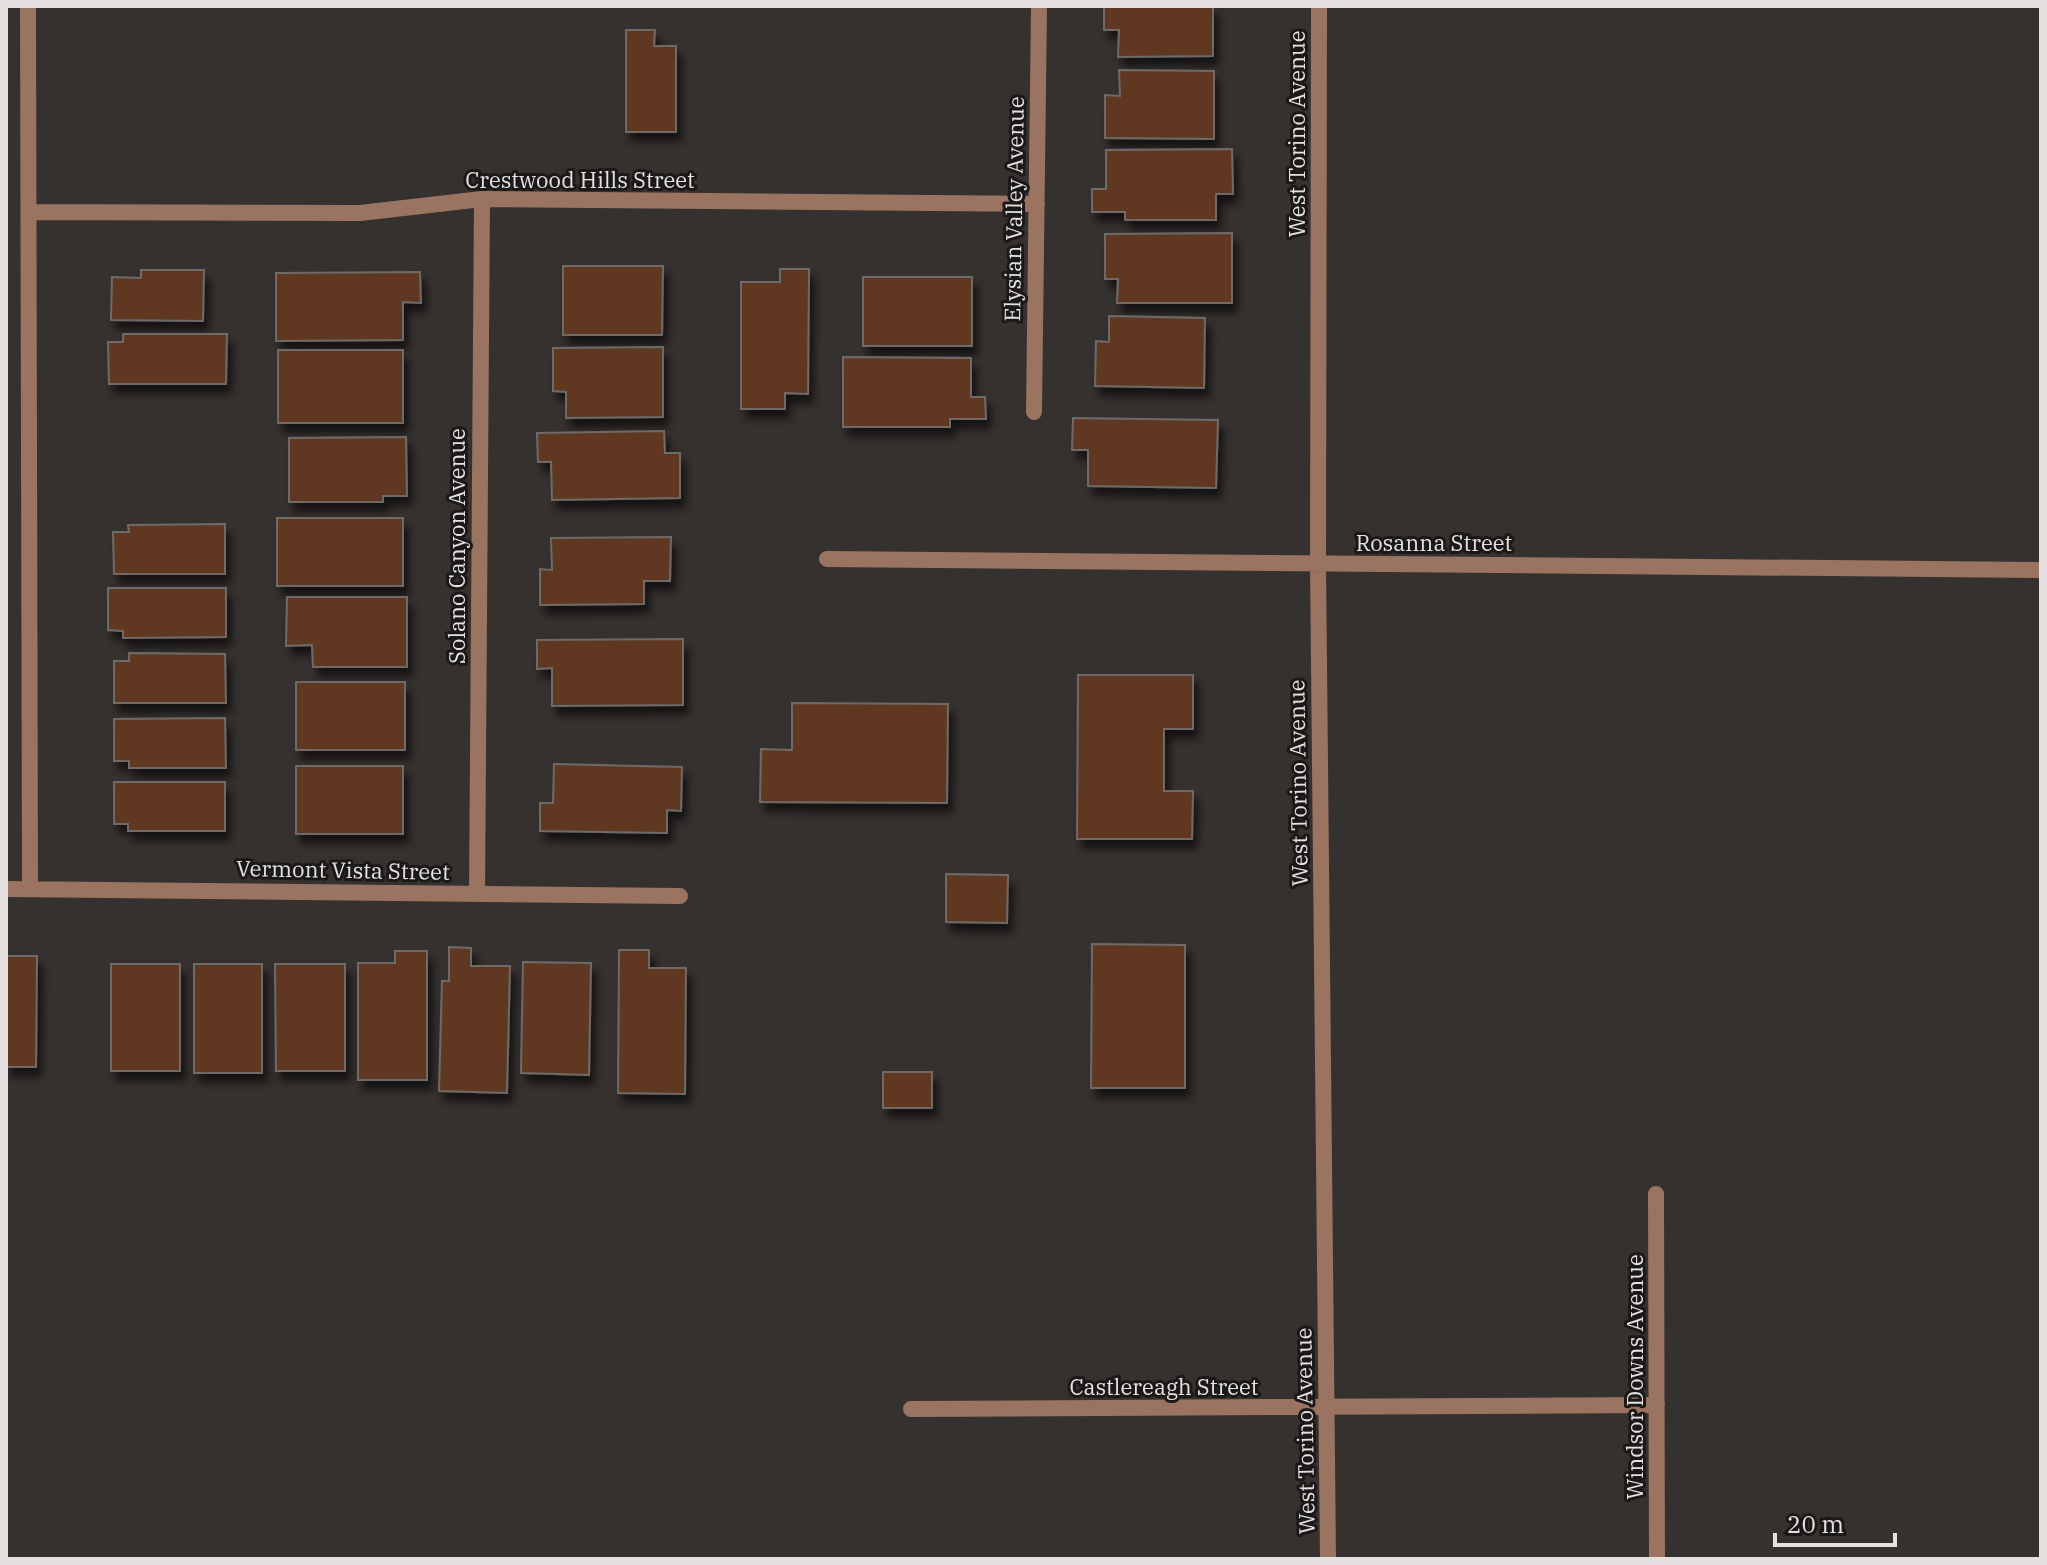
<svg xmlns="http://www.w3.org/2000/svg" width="2047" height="1565" font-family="'IBM Plex Serif',serif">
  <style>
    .building { fill: #603824; stroke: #6e6a68; stroke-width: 2; filter: url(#shadow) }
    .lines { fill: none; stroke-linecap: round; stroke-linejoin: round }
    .minor { stroke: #9a7361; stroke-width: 16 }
    .labels { text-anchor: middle; stroke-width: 6; stroke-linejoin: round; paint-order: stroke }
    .street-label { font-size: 22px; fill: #e4e1e0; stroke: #1b1918 }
  </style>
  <defs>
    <filter id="shadow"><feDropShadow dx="5" dy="9" stdDeviation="4" flood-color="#0009"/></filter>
  </defs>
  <rect width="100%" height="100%" fill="#35312f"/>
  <!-- building -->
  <path class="building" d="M1104,6H1213V56L1118,57L1119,30H1104Z
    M626,30H655L654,46H676V132H626Z
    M1119,70L1214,71V139L1105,138V95L1120,96Z
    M1232,149L1233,194H1216V220H1125V212H1092V189H1106V150Z
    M1232,233V303H1117L1118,279H1105V234Z
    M563,266H663L662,335H563Z
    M780,269H809L808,394L785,393V409H741V282H780Z
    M141,270H204L203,321L111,320L112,277L141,278Z
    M420,272L421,303L403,302V340L276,341V273Z
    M863,277H972V346H863Z
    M1109,316L1205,318L1204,388L1095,386L1096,341L1109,342Z
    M123,334H227L226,384H109L108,342H123Z
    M663,347V417L566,418V392L553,391V348Z
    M278,350H403V423H278Z
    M843,357L971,358V397H985L986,419H950V427H843Z
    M1073,418L1218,420L1216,488L1088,486V450H1072Z
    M664,431L665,453H680V498L552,500L551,462H538L537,433Z
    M406,437L407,496H383V502H289V438Z
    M277,518H403V586H277Z
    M225,524V574H114L113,532H129L128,525Z
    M671,537L670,581H644V604L540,605V569L552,570L551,538Z
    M108,588H226V637L123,638V631L108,630Z
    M287,597H407V667H313L312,645L286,646Z
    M683,639V705L552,706V668L537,669V640Z
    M129,653L225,654L226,703H114V661H129Z
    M1078,675H1193V729H1164V791H1193L1192,839H1077Z
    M296,682H405V750H296Z
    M792,703L948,704L947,803L760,802L761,749L792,750Z
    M225,718L226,768H129V761H114V719Z
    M554,764L682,767L681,811L667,810V833L540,831V803H553Z
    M296,766H403V834H296Z
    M114,782H225V831H128V824H114Z
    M946,874L1008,875L1007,923L946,922Z
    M1092,944L1185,945V1088H1091Z
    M449,947L471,948V966H510L507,1093L439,1091L442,981H449Z
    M619,950H649V968H686L685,1094L618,1093Z
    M395,951H427V1080H358V963H395Z
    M6,956H37L36,1067H6Z
    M523,962L591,963L589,1075L521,1073Z
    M111,964H180V1071H111Z
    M194,964H262V1073H194Z
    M275,964H345V1071H276Z
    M883,1072H932V1108H883Z"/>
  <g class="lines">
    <!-- minor -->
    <path class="minor" d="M28,6L30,889
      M1319,6L1318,565L1328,1559
      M29,212L360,213L482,199L1037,204
      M1034,412L1039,6
      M827,559L2041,570
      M6,889L680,896
      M477,894L482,199
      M1656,1194L1657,1559
      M911,1409L1657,1405"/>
  </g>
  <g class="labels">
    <!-- street labels -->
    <g class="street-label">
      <text transform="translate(1297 134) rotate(-90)" y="8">West Torino Avenue</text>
      <text x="580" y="188">Crestwood Hills Street</text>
      <text transform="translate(1014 209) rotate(-89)" y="8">Elysian Valley Avenue</text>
      <text x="1434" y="551">Rosanna Street</text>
      <text transform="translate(457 546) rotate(-90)" y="8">Solano Canyon Avenue</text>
      <text transform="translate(1298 783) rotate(-91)" y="8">West Torino Avenue</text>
      <text transform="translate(343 870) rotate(1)" y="8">Vermont Vista Street</text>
      <text transform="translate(1635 1377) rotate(-90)" y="8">Windsor Downs Avenue</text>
      <text x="1164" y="1395">Castlereagh Street</text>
      <text transform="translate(1305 1431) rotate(-91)" y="8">West Torino Avenue</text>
    </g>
  </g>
  <!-- border -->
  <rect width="2047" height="1565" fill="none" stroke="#e4e1e0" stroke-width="16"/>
  <!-- scale -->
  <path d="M1775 1533v12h120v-12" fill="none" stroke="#e4e1e0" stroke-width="4"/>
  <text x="1787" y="1533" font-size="24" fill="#e4e1e0" stroke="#1b1918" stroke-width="6" paint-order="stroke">20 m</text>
</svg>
